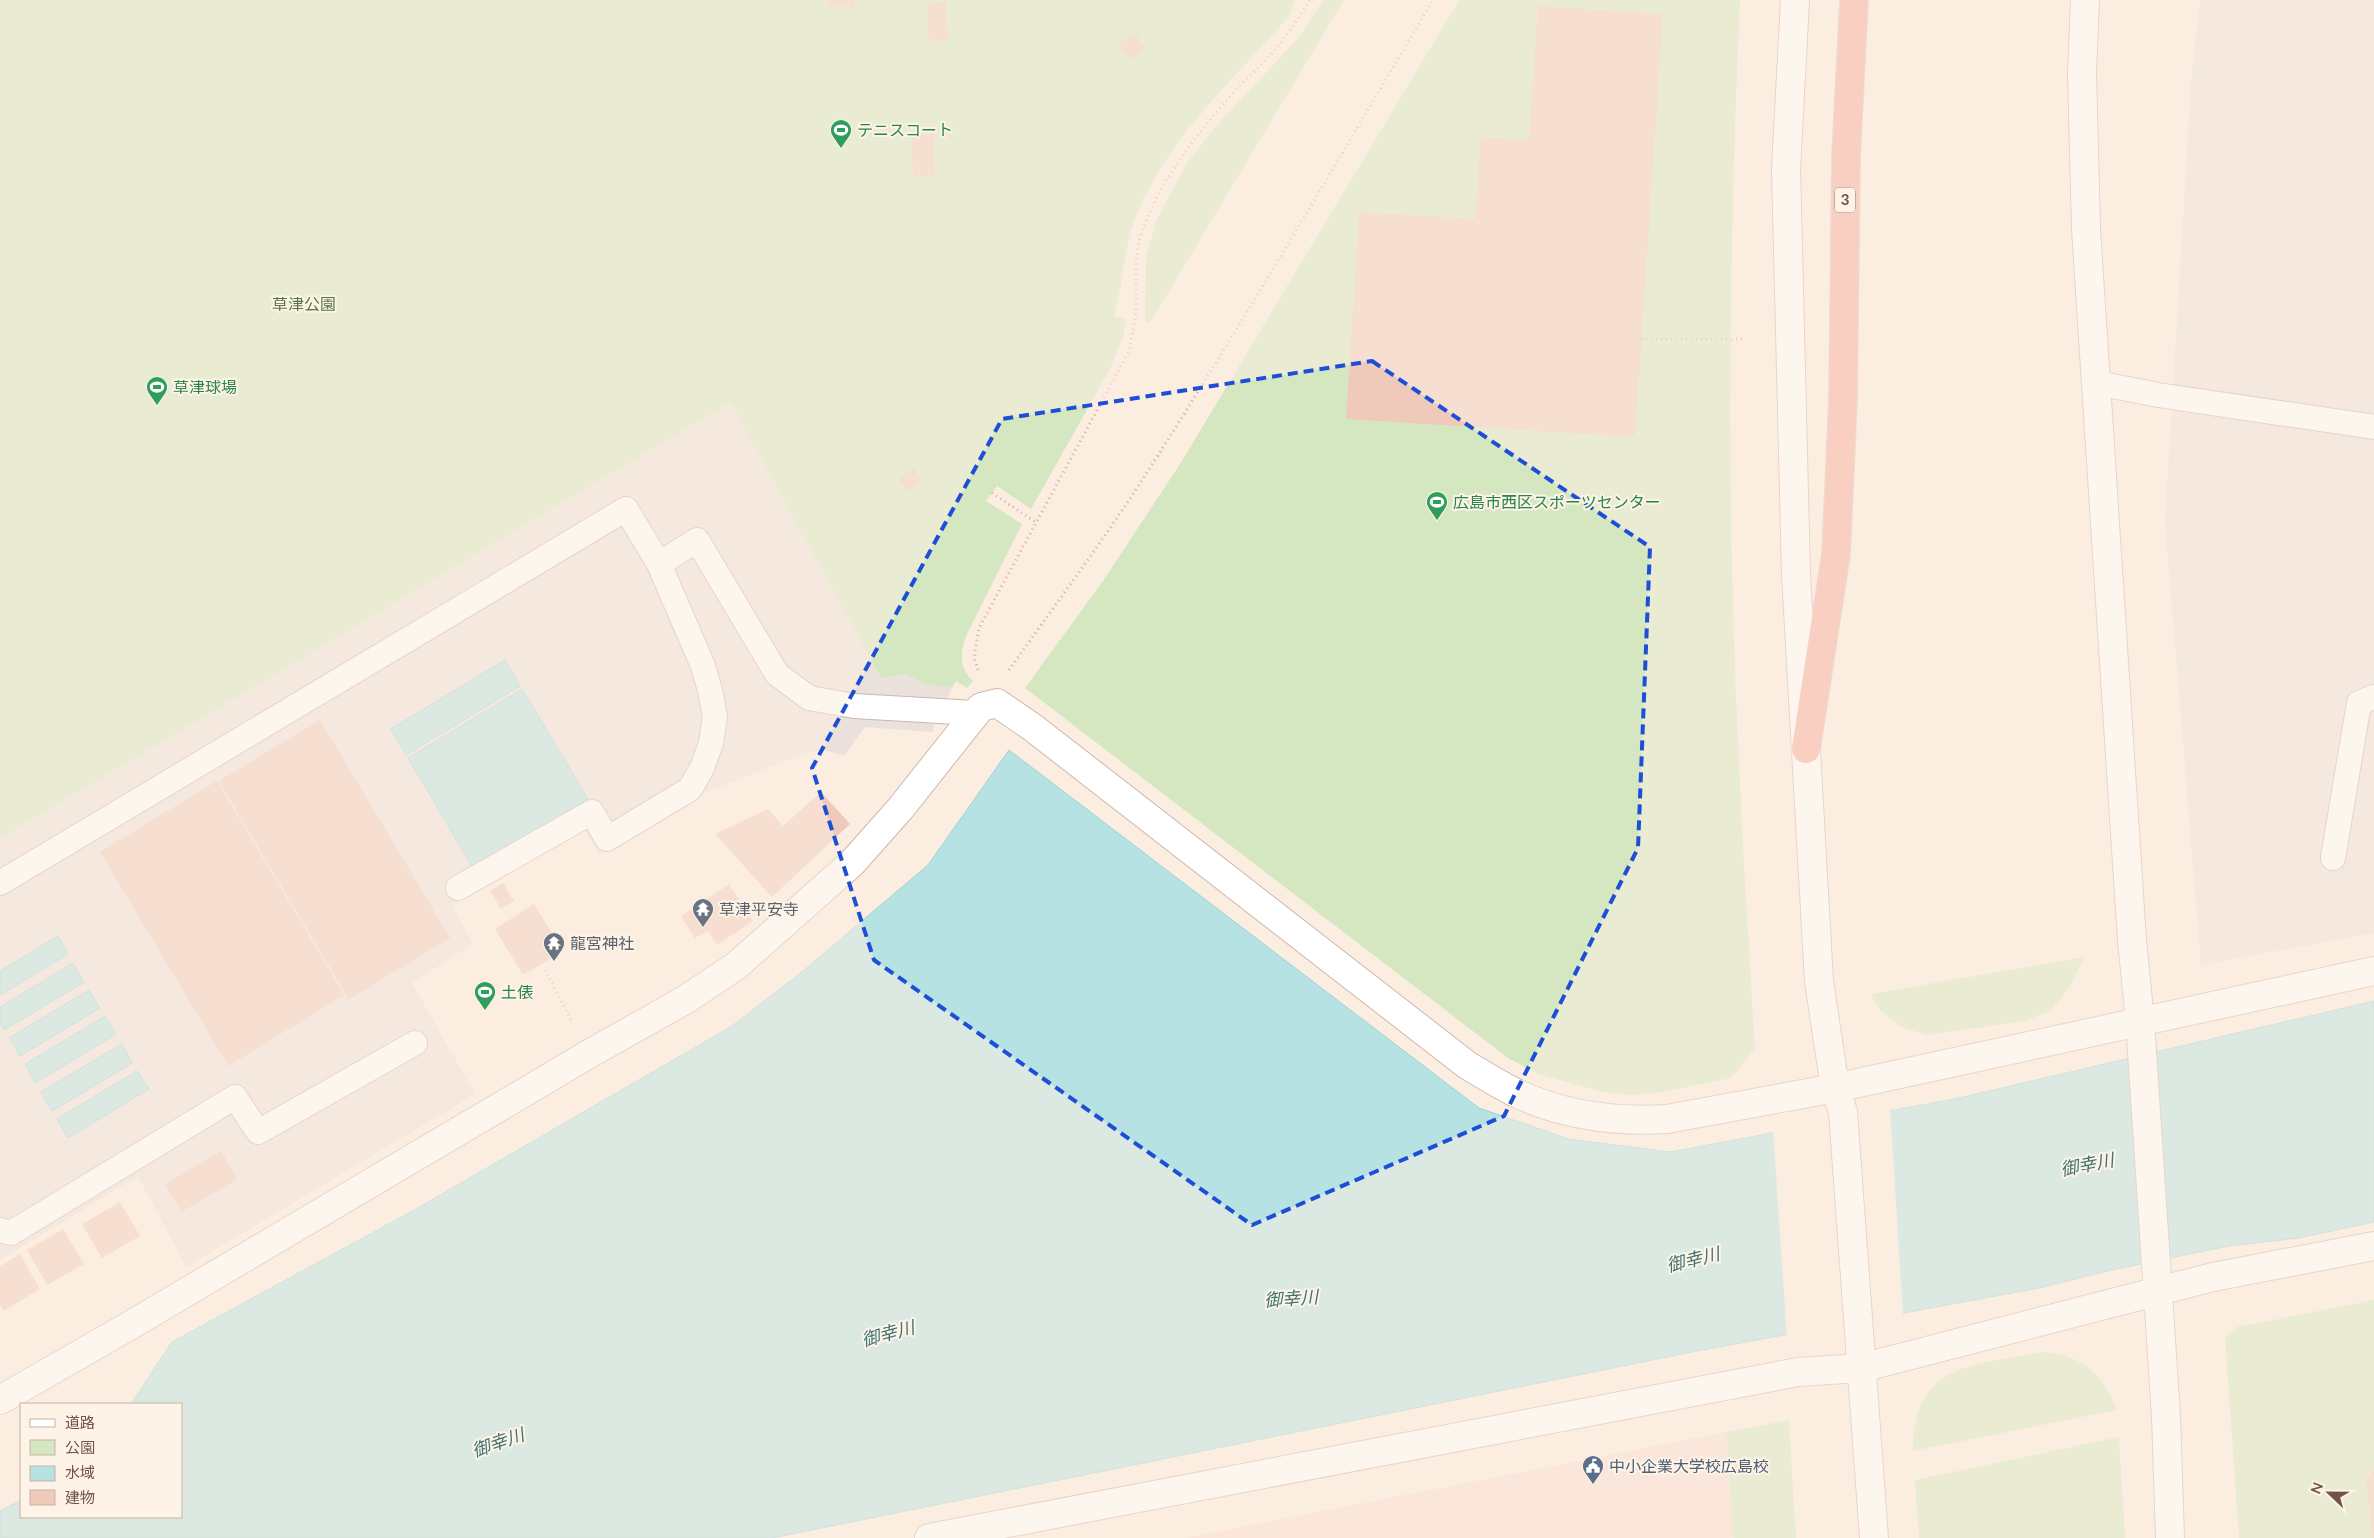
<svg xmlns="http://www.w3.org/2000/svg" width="2374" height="1538" font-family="Lato,'Noto Sans JP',sans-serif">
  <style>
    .commercial { fill: #fbdcd5 }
    .industrial { fill: #eae1dc }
    .green { fill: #d5e7c1 }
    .water { fill: #b7e2e3; stroke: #9ed2d5 }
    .pier { fill: #fbeee1 }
    .building { fill: #efc9ba }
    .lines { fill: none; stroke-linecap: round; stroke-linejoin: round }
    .lane-casing { stroke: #ceb7ac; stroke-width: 26 }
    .street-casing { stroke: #ceb7ac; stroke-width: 30 }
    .secondary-casing { stroke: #d0b6a9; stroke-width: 30 }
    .highway-casing { stroke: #d7cfcc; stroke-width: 30 }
    .path { stroke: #d3ad9e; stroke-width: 3; stroke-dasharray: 1 4; stroke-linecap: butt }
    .lane { stroke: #fff; stroke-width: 24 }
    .street { stroke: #fff; stroke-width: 28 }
    .secondary { stroke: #fff; stroke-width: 28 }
    .highway { stroke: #f3a89a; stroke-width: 28 }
    .marked { fill: none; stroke: #1d4ed8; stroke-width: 4; stroke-dasharray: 10 6; stroke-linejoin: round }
    .labels { text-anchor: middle; stroke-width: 4; stroke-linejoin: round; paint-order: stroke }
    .shield { fill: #fef3e7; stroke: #9b8378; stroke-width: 1 }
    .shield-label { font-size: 15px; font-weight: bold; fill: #715349 }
    .leisure-label { font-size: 16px; fill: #27864d; stroke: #fef3e7; text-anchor: start }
    .park-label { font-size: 16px; fill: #577742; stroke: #fef3e7 }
    .worship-label { font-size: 16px; fill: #5b616d; stroke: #fef3e7; text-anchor: start }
    .service-label { font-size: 16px; fill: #4e5e75; stroke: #fef3e7; text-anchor: start }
    .water-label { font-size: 18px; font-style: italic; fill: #3e7376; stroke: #fef3e7 }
  </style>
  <rect width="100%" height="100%" fill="#fbeee1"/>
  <!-- commercial -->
  <path class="commercial" d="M1726,1432L1733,1538H1185Z"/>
  <!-- industrial -->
  <path class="industrial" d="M2200,0H2374V933L2201,965L2165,522L2191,83Z
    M730,403L881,678L905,674L925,684L952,688L932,732L865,727L844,756L824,750L808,752L701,794L599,855L583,828L453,906L473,944L412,983L475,1094L186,1267L138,1176L0,1260V839Z"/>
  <!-- green -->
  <path class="green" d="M0,0H1295L1290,15C1235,79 1169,136 1136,216C1123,248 1124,283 1114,316L1126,319L1124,334L1110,369L1031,509L997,486L986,501L1022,524L966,636C960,654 959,668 973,681L967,688L956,681L952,688L925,684L905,674L881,678L730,403L0,839Z
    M1323,0H1344L1150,323L1145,321L1146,256L1156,221L1172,190L1189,160L1215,127L1299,37Z
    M1459,0H1740C1729,246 1726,492 1738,738C1742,842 1749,945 1755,1049L1731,1078L1663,1092L1631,1095L1602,1092L1538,1074L1508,1058L1025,688L1103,581L1180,464Z
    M2084,957L2070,987L2050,1011L2025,1021L1927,1035L1901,1027L1880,1010L1870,994Z
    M2374,1300V1469L2366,1480L2372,1538H2239L2225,1338L2237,1327Z
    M2042,1352C2081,1354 2104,1374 2117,1410L1913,1451C1913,1362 1973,1366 2042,1352Z
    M1789,1420L1796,1538H1733L1726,1432Z
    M2119,1437L2125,1538H1919L1915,1480Z"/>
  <!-- water -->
  <path class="water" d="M505,660L520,686L406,755L391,729Z
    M522,689L588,799L473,868L408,758Z
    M1009,750L1479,1108L1569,1139L1670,1152L1959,1098L2374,1001V1222L2299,1238L2229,1246L2107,1271L2039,1288L1692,1352L772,1538H0V1511L21,1500V1517H181V1404H131L172,1342L416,1209L732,1026L803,971L928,865Z
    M58,936L68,954L0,995V971Z
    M73,963L84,982L4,1030L0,1023V1007Z
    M89,990L100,1008L20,1056L9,1038Z
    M105,1016L116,1034L35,1083L25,1064Z
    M122,1044L132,1063L52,1111L41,1092Z
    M137,1071L149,1089L68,1138L57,1119Z"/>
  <!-- pier -->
  <path class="pier" d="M1890,1108L1903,1316L1787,1338L1773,1130Z"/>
  <!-- building -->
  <path class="building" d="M828,0H855V7H829Z
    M946,2L948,40L929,41L928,3Z
    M1538,6L1663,14L1635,437L1346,419L1359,212L1475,219L1481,137L1529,140Z
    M1134,33L1146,48L1131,60L1118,45Z
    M934,134L935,175L913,176L912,135Z
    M913,468L922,480L909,492L899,480Z
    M320,720L450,938L349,999L219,781Z
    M217,781L344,995L228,1066L100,852Z
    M821,792L850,824L772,897L715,834L768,809L783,826Z
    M503,883L514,901L501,909L490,891Z
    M729,884L753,921L717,945L708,931L695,938L681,916Z
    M534,904L563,951L523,975L495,929Z
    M221,1151L238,1179L181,1212L165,1184Z
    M120,1202L140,1236L102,1258L82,1224Z
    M63,1229L84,1264L47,1285L27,1250Z
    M20,1254L40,1289L3,1311L0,1305V1266Z
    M2374,1469V1538H2372L2366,1480Z"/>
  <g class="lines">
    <!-- lane casing -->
    <g class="lane-casing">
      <path id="lane" d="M2097,383L2158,395L2374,427
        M2333,858L2359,703L2374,697
        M0,883L626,509L659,564L697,540L777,674L809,698L854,706L975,713
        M458,888L592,812L607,839L690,789L702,768L711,743L715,717L710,690L703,666L659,564
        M0,1230L11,1233L235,1097L258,1132L415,1043"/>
    </g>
    <!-- street casing -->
    <g class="street-casing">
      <path id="street" d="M0,1400L129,1326L589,1054L685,1000L736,966L852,863L900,809L981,707L997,703L1032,727L1467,1065C1482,1074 1498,1084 1514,1092C1561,1115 1615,1122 1667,1119L1835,1088"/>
    </g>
    <!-- secondary casing -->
    <g class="secondary-casing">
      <path id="secondary" d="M1795,0L1786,169L1796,574L1819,981L1835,1088L1843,1112L1874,1538
        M2085,0L2082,72L2086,229L2132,941L2140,1021L2166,1416L2170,1538
        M1835,1088L2374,971
        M929,1538L1798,1372L1861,1368L2213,1277L2374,1246"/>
    </g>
    <!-- highway casing -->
    <g class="highway-casing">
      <path id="highway" d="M1806,749L1836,554L1843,400L1846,157L1854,0"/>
    </g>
    <!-- path -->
    <path class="path" d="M1641,339H1745
      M992,493L1037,523
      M978,670L974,657L979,628L1128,353C1132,338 1135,324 1136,308C1137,283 1133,256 1142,232C1158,184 1192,141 1225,102C1242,81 1263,65 1280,44C1291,30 1300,15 1310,0
      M1009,670C1055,605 1103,541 1146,474C1246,318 1339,158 1433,0
      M545,970L572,1022"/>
    <!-- lane -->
    <use href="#lane" class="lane"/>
    <!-- street -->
    <use href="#street" class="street"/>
    <!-- secondary -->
    <use href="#secondary" class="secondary"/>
    <!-- highway -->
    <use href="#highway" class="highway"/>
  </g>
  <!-- marked area -->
  <path d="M0 0H2374V1538H0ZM1372,361L1650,547L1638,848L1504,1116L1252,1225L874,960L812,768L1002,419Z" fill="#fbeee1" fill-opacity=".55" fill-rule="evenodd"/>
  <path class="marked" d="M1372,361L1650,547L1638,848L1504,1116L1252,1225L874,960L812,768L1002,419Z"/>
  <!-- icons -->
  <defs>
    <g id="stadium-pin" transform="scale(1.125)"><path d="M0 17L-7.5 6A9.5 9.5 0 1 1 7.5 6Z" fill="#2e9e5b" stroke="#fef3e7"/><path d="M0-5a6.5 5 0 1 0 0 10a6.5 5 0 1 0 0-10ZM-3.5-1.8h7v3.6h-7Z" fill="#fff"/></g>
    <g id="temple-pin" transform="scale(1.125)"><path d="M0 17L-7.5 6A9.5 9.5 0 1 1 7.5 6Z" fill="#6b7280" stroke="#fef3e7"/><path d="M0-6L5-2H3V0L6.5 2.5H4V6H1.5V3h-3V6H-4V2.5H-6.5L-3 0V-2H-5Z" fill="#fff"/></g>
    <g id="civic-pin" transform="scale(1.125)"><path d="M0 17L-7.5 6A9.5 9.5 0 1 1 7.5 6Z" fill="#5c6f8a" stroke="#fef3e7"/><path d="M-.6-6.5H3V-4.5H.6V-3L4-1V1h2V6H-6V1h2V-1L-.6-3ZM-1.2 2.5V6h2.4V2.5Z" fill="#fff"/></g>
  </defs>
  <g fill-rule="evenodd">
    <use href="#stadium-pin" x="841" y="130"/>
    <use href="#stadium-pin" x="157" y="387"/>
    <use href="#stadium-pin" x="1437" y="502"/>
    <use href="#temple-pin" x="703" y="909"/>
    <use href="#temple-pin" x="554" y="943"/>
    <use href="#stadium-pin" x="485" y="992"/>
    <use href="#civic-pin" x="1593" y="1466"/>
  </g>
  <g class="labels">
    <!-- shield labels -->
    <rect class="shield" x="1835" y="187.5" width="20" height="25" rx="4"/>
    <g class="shield-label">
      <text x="1845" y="205">3</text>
    </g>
    <!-- leisure labels -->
    <g class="leisure-label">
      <text x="857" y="136">テニスコート</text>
      <text x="173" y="393">草津球場</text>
      <text x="1453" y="508">広島市西区スポーツセンター</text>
      <text x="501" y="998">土俵</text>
    </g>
    <!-- park labels -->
    <g class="park-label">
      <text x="304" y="310">草津公園</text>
    </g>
    <!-- worship labels -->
    <g class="worship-label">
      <text x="719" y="915">草津平安寺</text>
      <text x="570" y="949">龍宮神社</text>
    </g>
    <!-- service labels -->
    <g class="service-label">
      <text x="1609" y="1472">中小企業大学校広島校</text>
    </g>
    <!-- water labels -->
    <g class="water-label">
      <text transform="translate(2087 1165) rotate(-11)" y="6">御幸川</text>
      <text transform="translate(1693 1260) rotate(-14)" y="6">御幸川</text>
      <text transform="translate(1291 1299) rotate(-4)" y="6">御幸川</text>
      <text transform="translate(888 1334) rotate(-15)" y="6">御幸川</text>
      <text transform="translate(498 1443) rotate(-19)" y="6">御幸川</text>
    </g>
  </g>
  <!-- legend -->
  <rect x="20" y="1403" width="162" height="115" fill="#fef3e7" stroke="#c6b3a8"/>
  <rect x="30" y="1419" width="25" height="8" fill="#ffffff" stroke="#c6b3a8"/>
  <text x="65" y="1428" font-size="15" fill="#715349">道路</text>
  <rect x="30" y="1440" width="25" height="15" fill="#d5e7c1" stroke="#c6b3a8"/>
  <text x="65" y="1453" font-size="15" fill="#715349">公園</text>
  <rect x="30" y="1466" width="25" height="15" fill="#b7e2e3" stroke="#c6b3a8"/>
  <text x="65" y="1478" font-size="15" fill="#715349">水域</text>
  <rect x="30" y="1490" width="25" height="15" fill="#efc9ba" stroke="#c6b3a8"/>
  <text x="65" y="1503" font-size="15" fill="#715349">建物</text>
  <!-- north arrow -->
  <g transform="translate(2329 1493) rotate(292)" stroke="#fef3e7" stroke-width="4" paint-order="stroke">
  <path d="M0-4L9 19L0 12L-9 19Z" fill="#715349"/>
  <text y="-8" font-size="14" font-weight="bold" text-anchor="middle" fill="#715349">N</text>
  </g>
</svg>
